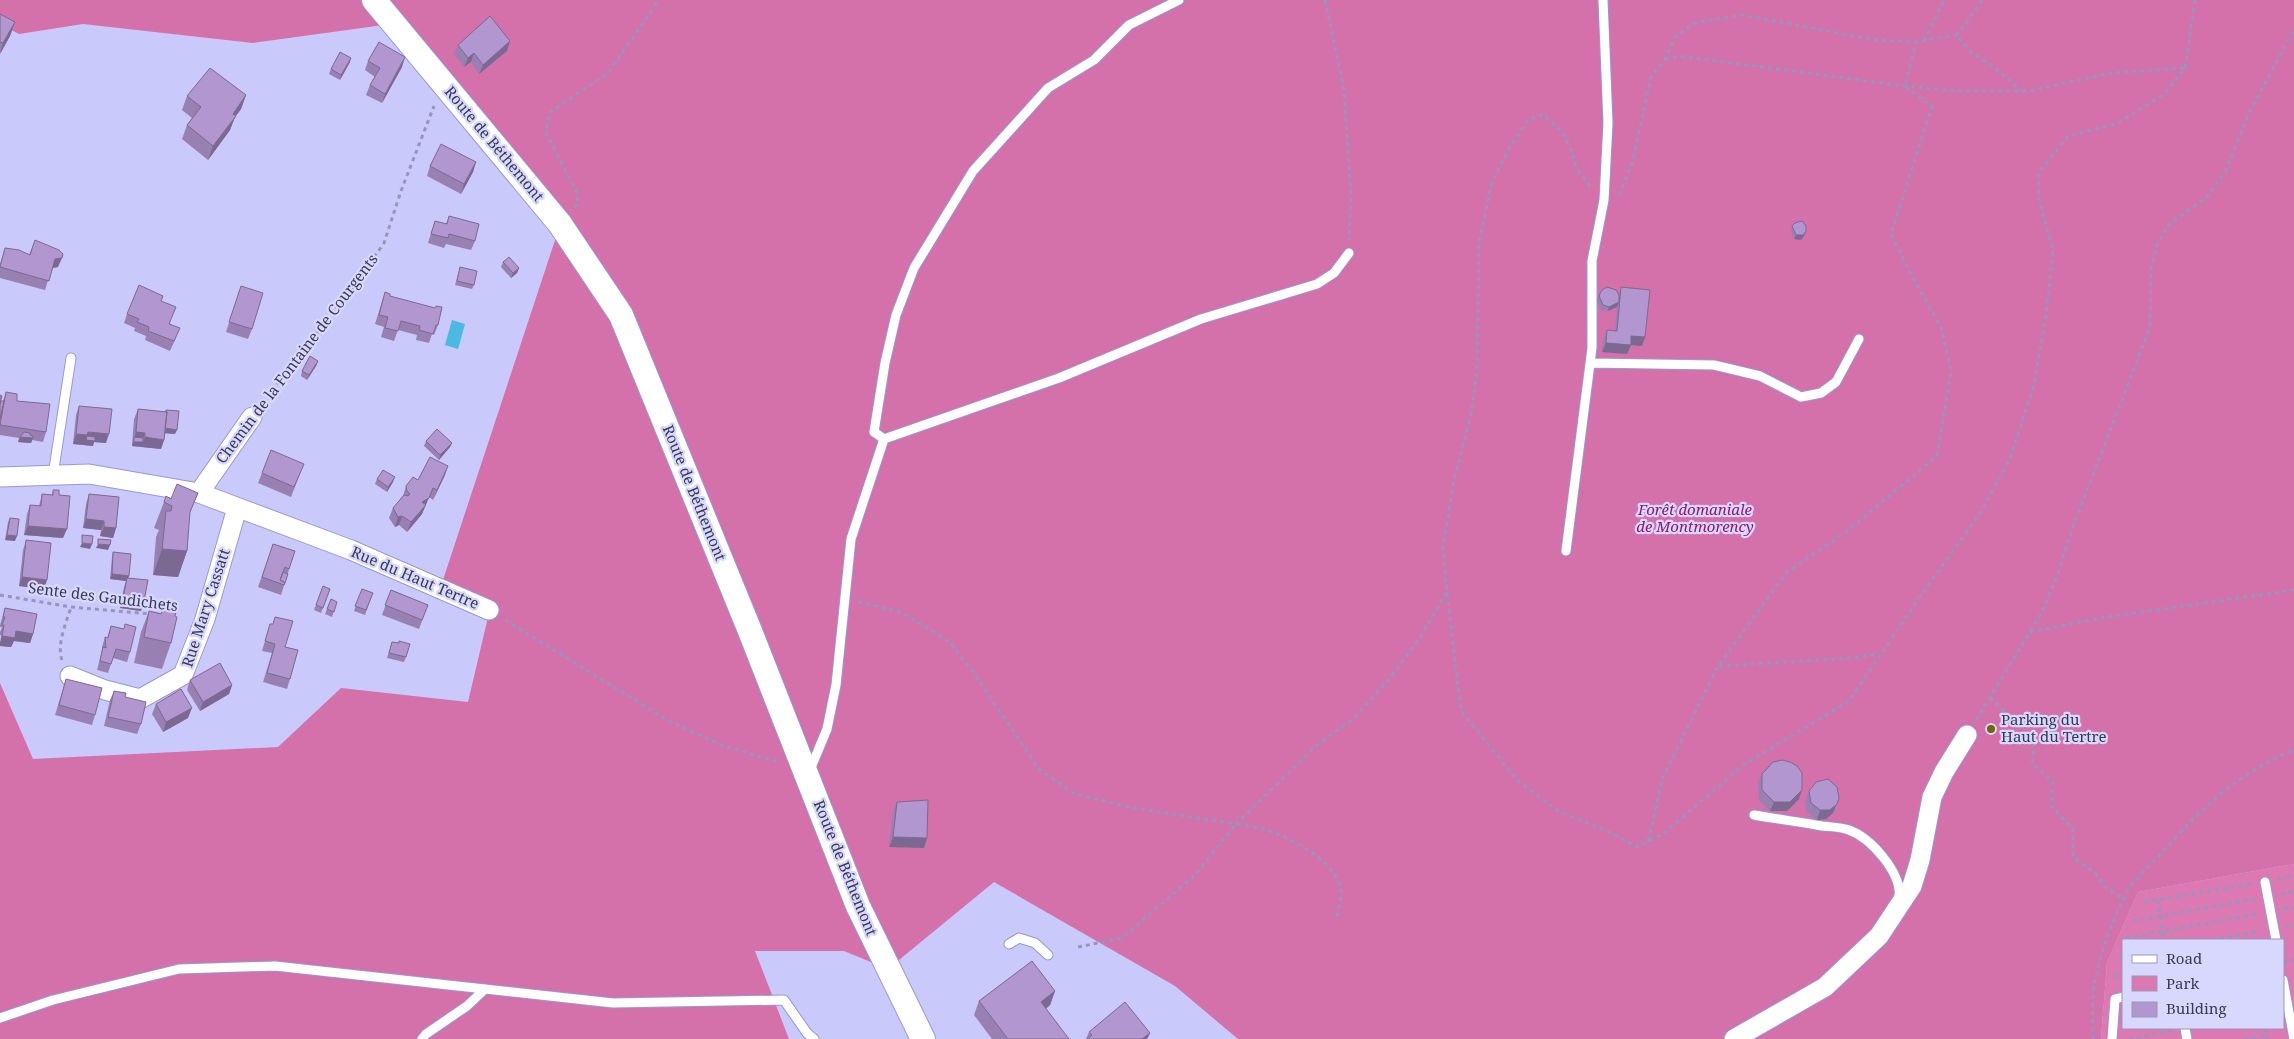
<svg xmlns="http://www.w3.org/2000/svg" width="2294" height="1039" font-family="'Noto Serif',serif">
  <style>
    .green { fill: #dc79b2; fill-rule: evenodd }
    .forest { fill: #d470aa }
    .water { fill: #4bb9e1 }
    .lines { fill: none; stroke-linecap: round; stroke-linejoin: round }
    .service-casing { stroke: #9a98d3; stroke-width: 11 }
    .minor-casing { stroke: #9a98d3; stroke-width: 21 }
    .tertiary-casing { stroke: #9a98d3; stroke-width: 26 }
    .path { stroke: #9695be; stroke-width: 3; stroke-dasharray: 4 4; stroke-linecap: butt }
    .service { stroke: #fff; stroke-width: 9 }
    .minor { stroke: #fff; stroke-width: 19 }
    .tertiary { stroke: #fff; stroke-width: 24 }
    .wall { fill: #9881b2 }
    .shaded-wall { fill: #7c6991 }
    .building { fill: #b196cf; stroke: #7c6991 }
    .poi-dot { fill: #6d6700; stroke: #d8d8fe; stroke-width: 2 }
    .labels { text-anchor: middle; stroke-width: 4.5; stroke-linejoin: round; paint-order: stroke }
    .street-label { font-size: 15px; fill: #393952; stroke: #d8d8fe }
    .park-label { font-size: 15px; font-style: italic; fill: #901769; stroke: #d8d8fe }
    .poi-label { font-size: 15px; fill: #393952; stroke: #d8d8fe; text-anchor: start }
  </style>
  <rect width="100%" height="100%" fill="#cac9fb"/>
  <!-- green -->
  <path class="green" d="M2294,864V1039H2101L2107,963L2138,892ZM2123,940H2283V1028H2123Z"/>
  <!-- forest -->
  <path class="forest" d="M0,0H2294V864L2138,892L2107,963L2101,1039H1238L1175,986L994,882L888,969L844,951H755L789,1039H0V683L33,759L278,747L341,688L468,702L489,613L440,589L560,225L391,24L253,43L83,24L19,34L0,24Z"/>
  <!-- water -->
  <path class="water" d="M452,320L465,324L458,349L445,345Z"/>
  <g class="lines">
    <!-- service casing -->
    <g class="service-casing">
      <path id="service" d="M1179,0L1129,25L1094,60L1048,88L973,171L914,268L896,315L885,363L874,432L884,439L1059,378L1201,319L1317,284L1334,273L1349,253
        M1591,363L1714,365L1760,376L1801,397L1821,393L1836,382L1859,339
        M53,475L71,358
        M1566,551L1592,348V261L1604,200L1608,123L1603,0
        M810,770L827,729L836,685L851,539L884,439
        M1754,815C1777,819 1800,822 1822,826C1831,827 1841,827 1849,830C1871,838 1902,873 1899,897
        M2265,882L2276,940
        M1009,944L1019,938L1035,943L1048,955
        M2283,980L2294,1039
        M0,1018L53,1000L179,969L275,966L613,1003L784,1000L807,1033L814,1039
        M2185,1028L2187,1039
        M422,1039L426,1034L467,1006L485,989
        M2112,1039L2115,999L2123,997"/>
    </g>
    <!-- minor casing -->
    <g class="minor-casing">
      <path id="minor" d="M0,477L89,474L199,493L351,550L489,610
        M199,493L252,417
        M70,676L105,690L140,699L183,675L205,619L237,508
        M1734,1039L1825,987L1879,936L1912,886L1920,860L1932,797L1944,772L1967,735"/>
    </g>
    <!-- tertiary casing -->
    <g class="tertiary-casing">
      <path id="tertiary" d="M374,0L560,224L621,315L750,631L858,906L923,1039"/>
    </g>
    <!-- path -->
    <path class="path" d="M1325,0L1344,90L1351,196L1349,240
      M1982,0L1967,22L1956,35L1972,53L1996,69L2021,90
      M1924,41L1944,0
      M1665,59L1680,56L1905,86L1956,91H2029L2110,73L2185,68
      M1590,186L1576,167L1572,152L1563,133L1543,114L1528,120L1508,150L1492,182L1479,242L1477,368L1471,416L1454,479L1443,548L1446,584L1461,711L1518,781L1558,811L1603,829L1637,847L1663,834L1742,766L1849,701L1919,598L1981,512L2011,456L2034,385L2046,316L2053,250L2039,199L2038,173L2068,136L2118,123L2164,94L2185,68L2195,0
      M1619,195L1632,164L1651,77L1665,59L1675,37L1694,23L1742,15L1876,40L1916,42L1956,35
      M575,208L578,203L576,191L546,133L549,113L609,72L659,0
      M262,403L353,287L384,243L401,191L434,106
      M0,595L71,607L151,614
      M858,602L901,612L950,642L973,672L1039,769L1073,793L1128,807L1236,824L1317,745L1354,718L1390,678L1419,639L1447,592
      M505,620L671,722L724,746L779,762
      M2030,632L2100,618L2294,590
      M62,660C56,645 67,621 71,607
      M1719,666L1852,658L1879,654
      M1990,697L2034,742L2032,764L2053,781L2051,806L2073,829V857L2096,874L2104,886L2125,900
      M1976,720L2041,614L2056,579L2074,524L2150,327L2151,270L2157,245L2168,225L2207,197L2225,172L2249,113L2294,29
      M1648,841L1663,777L1718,666L1787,572L1846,532L1937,456L1951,371L1941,327L1915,282L1891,234L1932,106L1905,86L1916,42
      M2278,879L2294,876
      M2281,894L2294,891
      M2158,900L2164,940
      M2144,902L2252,884
      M2284,909L2294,908
      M2133,921L2255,899
      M2286,926L2294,925
      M2126,938L2258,914
      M2212,940L2260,931
      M1078,947L1122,938L1195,875L1236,824C1246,826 1257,827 1266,830C1291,838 1337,861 1341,891C1342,899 1338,909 1337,917
      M2119,958L2123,957
      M2283,962L2294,960
      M2113,976L2123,974
      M2265,1028L2267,1039
      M2093,1039C2093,1022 2092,1003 2094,986C2098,959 2116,908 2131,886C2139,875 2150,865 2160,855C2197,812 2240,771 2294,750
      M2129,1039L2172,1031
      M2244,1039L2266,1035"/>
    <!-- service -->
    <use href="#service" class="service"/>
    <!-- minor -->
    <use href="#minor" class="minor"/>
    <!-- tertiary -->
    <use href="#tertiary" class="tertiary"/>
  </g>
  <!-- wall -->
  <path class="wall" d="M0,14L15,22L10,36L0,54Z
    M458,45L507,51L479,74L471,62L464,67L454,54Z
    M368,61L402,67L382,103L366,95L370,85L375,77L365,70Z
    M350,62L340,80L329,74L331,69Z
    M246,95L241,109L235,117L230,130L208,160L182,139L187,125L192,118L182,110L187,96Z
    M476,162L473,172L461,194L427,176L430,166Z
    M449,216L475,241L471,250L446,244L444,248L428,243L435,221L446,224Z
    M1792,226L1806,231L1804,236L1801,240L1794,239L1791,231Z
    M35,240L58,267L52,268L45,290L0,278V264L5,248L29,255Z
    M503,262L519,268L517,273L511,278L501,267Z
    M460,267L474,285L472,289L455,285Z
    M1621,287L1645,337L1642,346L1631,345L1627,354L1602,352L1603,340L1607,330L1615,331L1617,306L1608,311L1601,310L1597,300L1599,296L1619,294Z
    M385,292L390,296L438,325L434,335L432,334L429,343L416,340L417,335L398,330L394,341L381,337L384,327L375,324Z
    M238,295L252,329L248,339L226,332Z
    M161,301L169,324L176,338L170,351L145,340L146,336L134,331L135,328L124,323L127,314Z
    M318,361L316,366L307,380L301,376L302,371Z
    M6,392L17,401L46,432L43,442L32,440L31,443L18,442L19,438L0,435V395L1,401H3Z
    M79,406L106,443L94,442L93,446L73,444L76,415Z
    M138,409L165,412L166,410L175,434L165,433L164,440L161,449L132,446L134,419Z
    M426,441L452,443L450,447L439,460L424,446Z
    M262,473L300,474L291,497L258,483Z
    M445,475L433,500L429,497L422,514L407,532L399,525L395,527L389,518L393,508L403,496L406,486L418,480Z
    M377,479L393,482L387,492L375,484Z
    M53,490L59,495L63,538L24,535L27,514L30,505L39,506L42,494L52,495Z
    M198,493L189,515L187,551L178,577L153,575L156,537L159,530L154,528L164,502L171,499Z
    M89,494L116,528L113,538L100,536L101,530L83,528L86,504Z
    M10,518L15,541L5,540L8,522Z
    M26,540L44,589L19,586L23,550Z
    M273,544L295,551L281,595L258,587Z
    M113,552L128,578L141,611L120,608L124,587L126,581L110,579L112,557Z
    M323,586L330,589L321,613L314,610Z
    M362,589L373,593L365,615L354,611Z
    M391,590L428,605L419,629L382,615Z
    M331,599L337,602L332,617L325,614Z
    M5,608L33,634L30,643L14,641L11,647L0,646L1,635H0V632L2,627H0V625Z
    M149,611L175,616L171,643L162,669L134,663L141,632Z
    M270,624L285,647L290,679L287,689L263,682L272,653L262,651Z
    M111,626L130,652L127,662L113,658L108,673L97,670L102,650V647L105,637L107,638Z
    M392,642L406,657L404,662L387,658Z
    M66,679L95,715L92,725L55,715Z
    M190,680L232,685L229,694L200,711L187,690Z
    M114,691L125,697L141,724L137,734L104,726L110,700Z
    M156,704L188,718L163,732L152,714Z
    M1762,774L1799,799L1787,811H1770L1759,800L1758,783Z
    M1809,791L1836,808L1833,813L1826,819L1817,820L1807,812L1805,801Z
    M897,802L927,838L924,848L889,847L893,811Z
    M1055,991L1050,1005L1046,1009L1069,1039H992L974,1015L979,1001Z
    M1089,1032L1150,1033L1147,1039H1086Z"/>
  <!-- shaded-wall -->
  <path class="shaded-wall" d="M15,22L10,36L0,54L3,43Z
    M510,41L507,51L479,74L483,65Z
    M474,53L471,62L464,67L468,58Z
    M405,57L402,67L382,103L385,94Z
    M351,58L350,62L340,80L341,75Z
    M246,95L241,109L235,117L230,130L208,160L213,146L233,114Z
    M476,162L473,172L461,194L464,184Z
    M1806,231L1804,236L1801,240L1794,239L1796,235Z
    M62,258L58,267L52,268L55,259Z
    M519,268L517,273L511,278L513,273Z
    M1619,302L1617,307L1608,311L1609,307Z
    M1631,336L1645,337L1642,346L1631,345L1627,354L1602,352L1606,343Z
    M318,361L316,366L307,380L309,375Z
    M164,428L177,430L175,434L162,433Z
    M88,432L109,434L106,443L94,442L93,446L84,445L86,440L84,445L73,444L76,434Z
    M136,432L145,433L142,442H143L145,437L164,440L161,449L132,446Z
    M20,437L33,438L31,443L18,442Z
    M452,443L450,447L439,460L440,455Z
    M448,466L445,475L433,500L437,490Z
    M395,477L393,482L387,492L388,487Z
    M433,488L422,514L407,532L411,522L422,502Z
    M402,516L399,525L395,527L398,517Z
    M86,519L104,521L101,530L83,528Z
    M28,526L67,529L63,538L24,535Z
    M104,527L116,528L113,538L100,536Z
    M7,535L17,536L15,541L5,540Z
    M82,543L92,544L90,549L80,547Z
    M98,544L110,545L108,550L96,548Z
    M162,549L187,551L178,577L153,575Z
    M112,574L129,576L127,581V578L126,581L110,579Z
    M22,577L47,580L44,589L19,586Z
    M123,599L144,601L141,611L120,608Z
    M16,631L33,634L30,643L14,641L11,647L0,646V643L2,636Z
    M232,685L229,694L200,711L203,702Z
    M192,708L188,718L163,732L166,722Z
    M1802,790L1799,799L1787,811H1770L1774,802Z
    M1839,798L1833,813L1826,819L1817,820L1820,810Z
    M893,837L927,838L924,848L889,847Z
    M1055,991L1050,1005L1036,1016L1041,1002Z
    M1150,1033L1147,1039H1142Z"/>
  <!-- building -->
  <path class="building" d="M0,14L15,22L3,43L0,42Z
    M490,16L510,41L483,65L474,53L468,58L458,45Z
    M379,42L405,57L385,94L370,85L380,68L368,61Z
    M340,52L351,58L341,75L331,69Z
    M210,68L246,95L233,114L236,116L213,146L187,125L201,107L187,96Z
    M441,144L476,162L464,184L430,166Z
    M449,216L479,224L475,241L449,234L448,238L431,234L435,221L447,224Z
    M1802,221L1806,226V231L1803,235H1796L1792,226L1795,223Z
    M35,240L59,250L63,254L62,258L55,259L49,281L0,267L5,248L19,250L30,255Z
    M509,257L519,268L513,273L503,262Z
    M460,267L477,271L474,285L457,281Z
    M139,285L163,296L161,301L176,307L169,324L180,328L174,341L148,331L149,327L137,322L139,319L127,314Z
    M241,286L263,293L252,329L229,322Z
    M1607,287L1616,290L1619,295V302L1609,307L1603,305L1599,296L1602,290Z
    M1621,287L1650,290L1645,337L1631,336V345L1606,343L1607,330L1617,331Z
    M385,292L390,294V296L435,308L436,306L442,307L438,325H436L433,334L419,330L420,326L401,321L398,331L385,328L388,317L379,315Z
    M310,356L318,361L309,375L302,371Z
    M6,392L17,394V401L50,404L46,432L0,425Z
    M0,395L2,396L0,404Z
    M1,401H4L0,419V404Z
    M79,406L112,409L109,434L88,432L87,435L76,434Z
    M138,409L167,412L164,440L145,437V433L136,432Z
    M166,410L179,411L177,430L165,428L167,412H166Z
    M437,429L452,443L440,455L426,441Z
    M24,432L30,433V435L33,436V438L20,437Z
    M87,436L95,437V441L86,440Z
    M134,437L143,438V442H134Z
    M271,450L304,464L294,487L262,473Z
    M430,457L448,466L437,490L433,488L429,498L422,502L426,505L411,522L402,516L398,517L393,508L404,495L408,496L410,494L407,491L406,486L413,477L418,480Z
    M383,470L395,477L388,487L377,479Z
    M177,484L198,493L190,512L187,551L162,549L166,511H171L172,506L164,502L166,496L171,499Z
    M53,490H59V495L70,496L67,529L28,526L30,505L41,506L42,494L53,495Z
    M89,494L119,497L116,528L104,527V521L86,519Z
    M10,518L19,519L17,536L7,535Z
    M82,535L93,536L92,544L82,543Z
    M98,539L111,540L110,545L98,544Z
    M26,540L51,543L47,580L22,577Z
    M273,544L295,551L289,569L285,567L280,580L285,583L284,585L262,577Z
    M113,552L131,554L129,576L112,574Z
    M283,572L288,574L285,583L280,580Z
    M127,578L148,580L144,601L123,599Z
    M323,586L330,589L323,608L316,605Z
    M362,589L373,593L366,610L355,606Z
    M391,590L428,605L422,620L385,605Z
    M331,599L337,602L334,612L327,609Z
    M5,608L37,614L33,634L16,631L15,638L2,636L4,625H2L5,617H3Z
    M163,608L176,611L175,616L177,617L171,643L144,637L149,611L161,614Z
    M275,617L293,621L285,647L298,650L290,679L267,673L275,644L265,641L270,624H273Z
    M125,624L136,627L130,652L116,649L111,664L100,661L103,647L106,648L105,637L108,638L111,626L124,629Z
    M399,641L410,644L406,657L389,653L392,642L399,643Z
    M220,663L232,685L203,702L190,680Z
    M66,679L102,688L95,715L59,705Z
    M181,689L192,708L166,722L156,704Z
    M114,691L126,693L125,697L146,702L141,724L108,717Z
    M1782,760L1790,762L1797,766L1802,773V790L1790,802H1774L1762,790V774L1773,762Z
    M1828,779L1837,787L1839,798L1837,804L1830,810H1820L1811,803L1809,791L1816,782Z
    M928,800L927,838L893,837L897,802Z
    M1032,961L1055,991L1041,1002L1069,1039H1008L979,1001Z
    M1125,1002L1150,1033L1142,1039H1087L1092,1035L1089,1032Z"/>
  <!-- markers -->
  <circle class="poi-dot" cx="1991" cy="729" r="5"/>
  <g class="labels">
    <!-- street labels -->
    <g class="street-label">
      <text transform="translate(494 144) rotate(50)" y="5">Route de Béthemont</text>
      <text transform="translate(297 359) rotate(-53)" y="5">Chemin de la Fontaine de Courgents</text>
      <text transform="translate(694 493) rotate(68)" y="5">Route de Béthemont</text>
      <text transform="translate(415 578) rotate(23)" y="5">Rue du Haut Tertre</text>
      <text transform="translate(103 597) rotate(7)" y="5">Sente des Gaudichets</text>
      <text transform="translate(206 608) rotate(-72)" y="5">Rue Mary Cassatt</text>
      <text transform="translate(845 868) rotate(68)" y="5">Route de Béthemont</text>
    </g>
    <!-- park labels -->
    <g class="park-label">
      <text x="1695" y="515">Forêt domaniale<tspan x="1695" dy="17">de Montmorency</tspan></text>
    </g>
    <!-- poi labels -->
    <g class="poi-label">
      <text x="2001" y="725">Parking du<tspan x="2001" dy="17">Haut du Tertre</tspan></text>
    </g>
  </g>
  <!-- legend -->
  <rect x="2122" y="939" width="162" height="90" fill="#d8d8fe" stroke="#9898b9"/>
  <rect x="2132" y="955" width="25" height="8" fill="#ffffff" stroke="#9898b9"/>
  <text x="2166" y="964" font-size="15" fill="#393952">Road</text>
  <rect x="2132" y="976" width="25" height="15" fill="#dc79b2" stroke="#9898b9"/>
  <text x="2166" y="989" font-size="15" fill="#393952">Park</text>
  <rect x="2132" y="1002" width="25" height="15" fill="#b196cf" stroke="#9898b9"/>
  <text x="2166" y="1014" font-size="15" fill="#393952">Building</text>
</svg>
